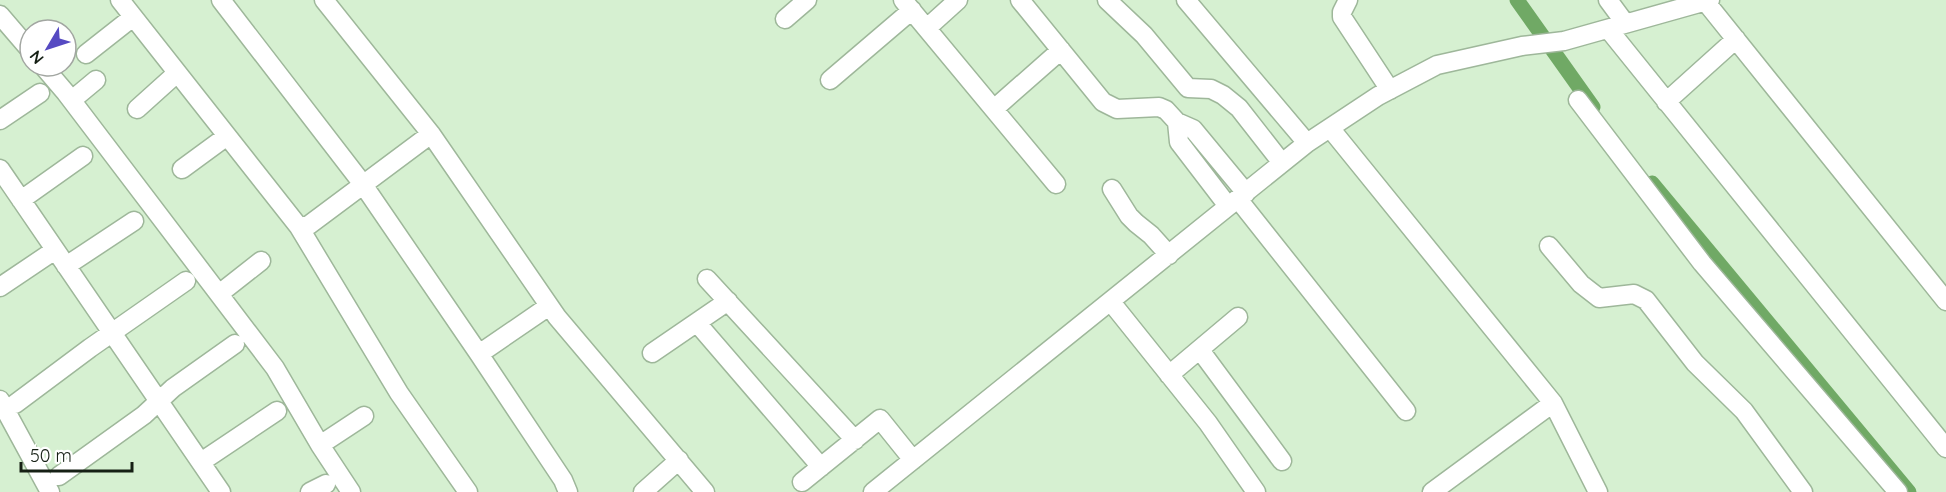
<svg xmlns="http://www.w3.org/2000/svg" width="1946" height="492" font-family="Quicksand,sans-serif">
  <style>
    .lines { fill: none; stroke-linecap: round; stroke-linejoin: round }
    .canal { stroke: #70a965; stroke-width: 15 }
    .minor-casing { stroke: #9eb79a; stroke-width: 21 }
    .minor { stroke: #fff; stroke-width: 18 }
  </style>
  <rect width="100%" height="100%" fill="#d6f0d1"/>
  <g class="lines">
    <!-- canal -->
    <path class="canal" d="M1517,0L1593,107
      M1652,183L1909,492"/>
    <!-- minor casing -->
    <g class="minor-casing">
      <path id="minor" d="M120,0L299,227L309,225L431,134
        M221,0L362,183L479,354L563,480L568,492
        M324,0L431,134L557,317L705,492
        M903,0L1056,184
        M1020,0L1103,102L1117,109L1159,107L1166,110L1177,122L1193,129L1246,193
        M1107,0L1144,35L1188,88L1211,89L1223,95L1239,108L1282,163
        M1186,0L1307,143
        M1348,0L1342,12V17L1390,90
        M1608,0L1625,23
        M1705,1L1946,301
        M0,15L30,50
        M785,19L807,0
        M927,28L958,0
        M1609,30L1946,448
        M86,54L133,17
        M43,66L66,93L275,368L320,445L351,492
        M830,80L912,10
        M72,100L96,80
        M1578,100L1702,263L1898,492
        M1666,102L1736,39
        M137,109L177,73
        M994,109L1061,50
        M0,120L40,93
        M1177,122L1179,142L1228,206
        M1330,128L1553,403L1598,492
        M0,169L221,492
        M182,169L227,136
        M1112,189L1129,216L1136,223L1151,235L1169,255
        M1238,199L1406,411
        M21,200L83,156
        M299,227L399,393L468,492
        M1549,246L1581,284L1599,298L1634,294L1646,300L1695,363L1744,411L1803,492
        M66,266L134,221
        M707,279L855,440
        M0,287L55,250
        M219,294L261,261
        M1111,302L1208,423L1256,492
        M697,323L821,467
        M1200,350L1282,461
        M652,353L728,301
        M479,354L549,306
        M1169,375L1238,317
        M0,400L50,492
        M15,404L90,348L186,281
        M320,445L364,416
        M201,462L277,411
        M59,476L144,415L173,388L235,344
        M802,482L880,419L913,460
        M310,492L326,484
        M643,492L679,460
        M873,492L1307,143L1378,96L1437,65L1522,46L1564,41L1710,0
        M1432,492L1553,403"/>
    </g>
    <!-- minor -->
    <use href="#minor" class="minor"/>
  </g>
  <!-- north arrow -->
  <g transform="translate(48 48) rotate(231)"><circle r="28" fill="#ffffff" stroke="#a2a6a1" stroke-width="1.5"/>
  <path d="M0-4.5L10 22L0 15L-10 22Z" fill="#564ac2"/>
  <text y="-9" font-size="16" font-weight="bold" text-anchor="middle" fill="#162015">N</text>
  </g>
  <!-- scale -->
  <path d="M21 462v9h111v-9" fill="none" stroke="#162015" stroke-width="3"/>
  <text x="30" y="462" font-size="18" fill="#162015" stroke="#ffffff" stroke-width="4.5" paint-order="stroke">50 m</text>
</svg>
